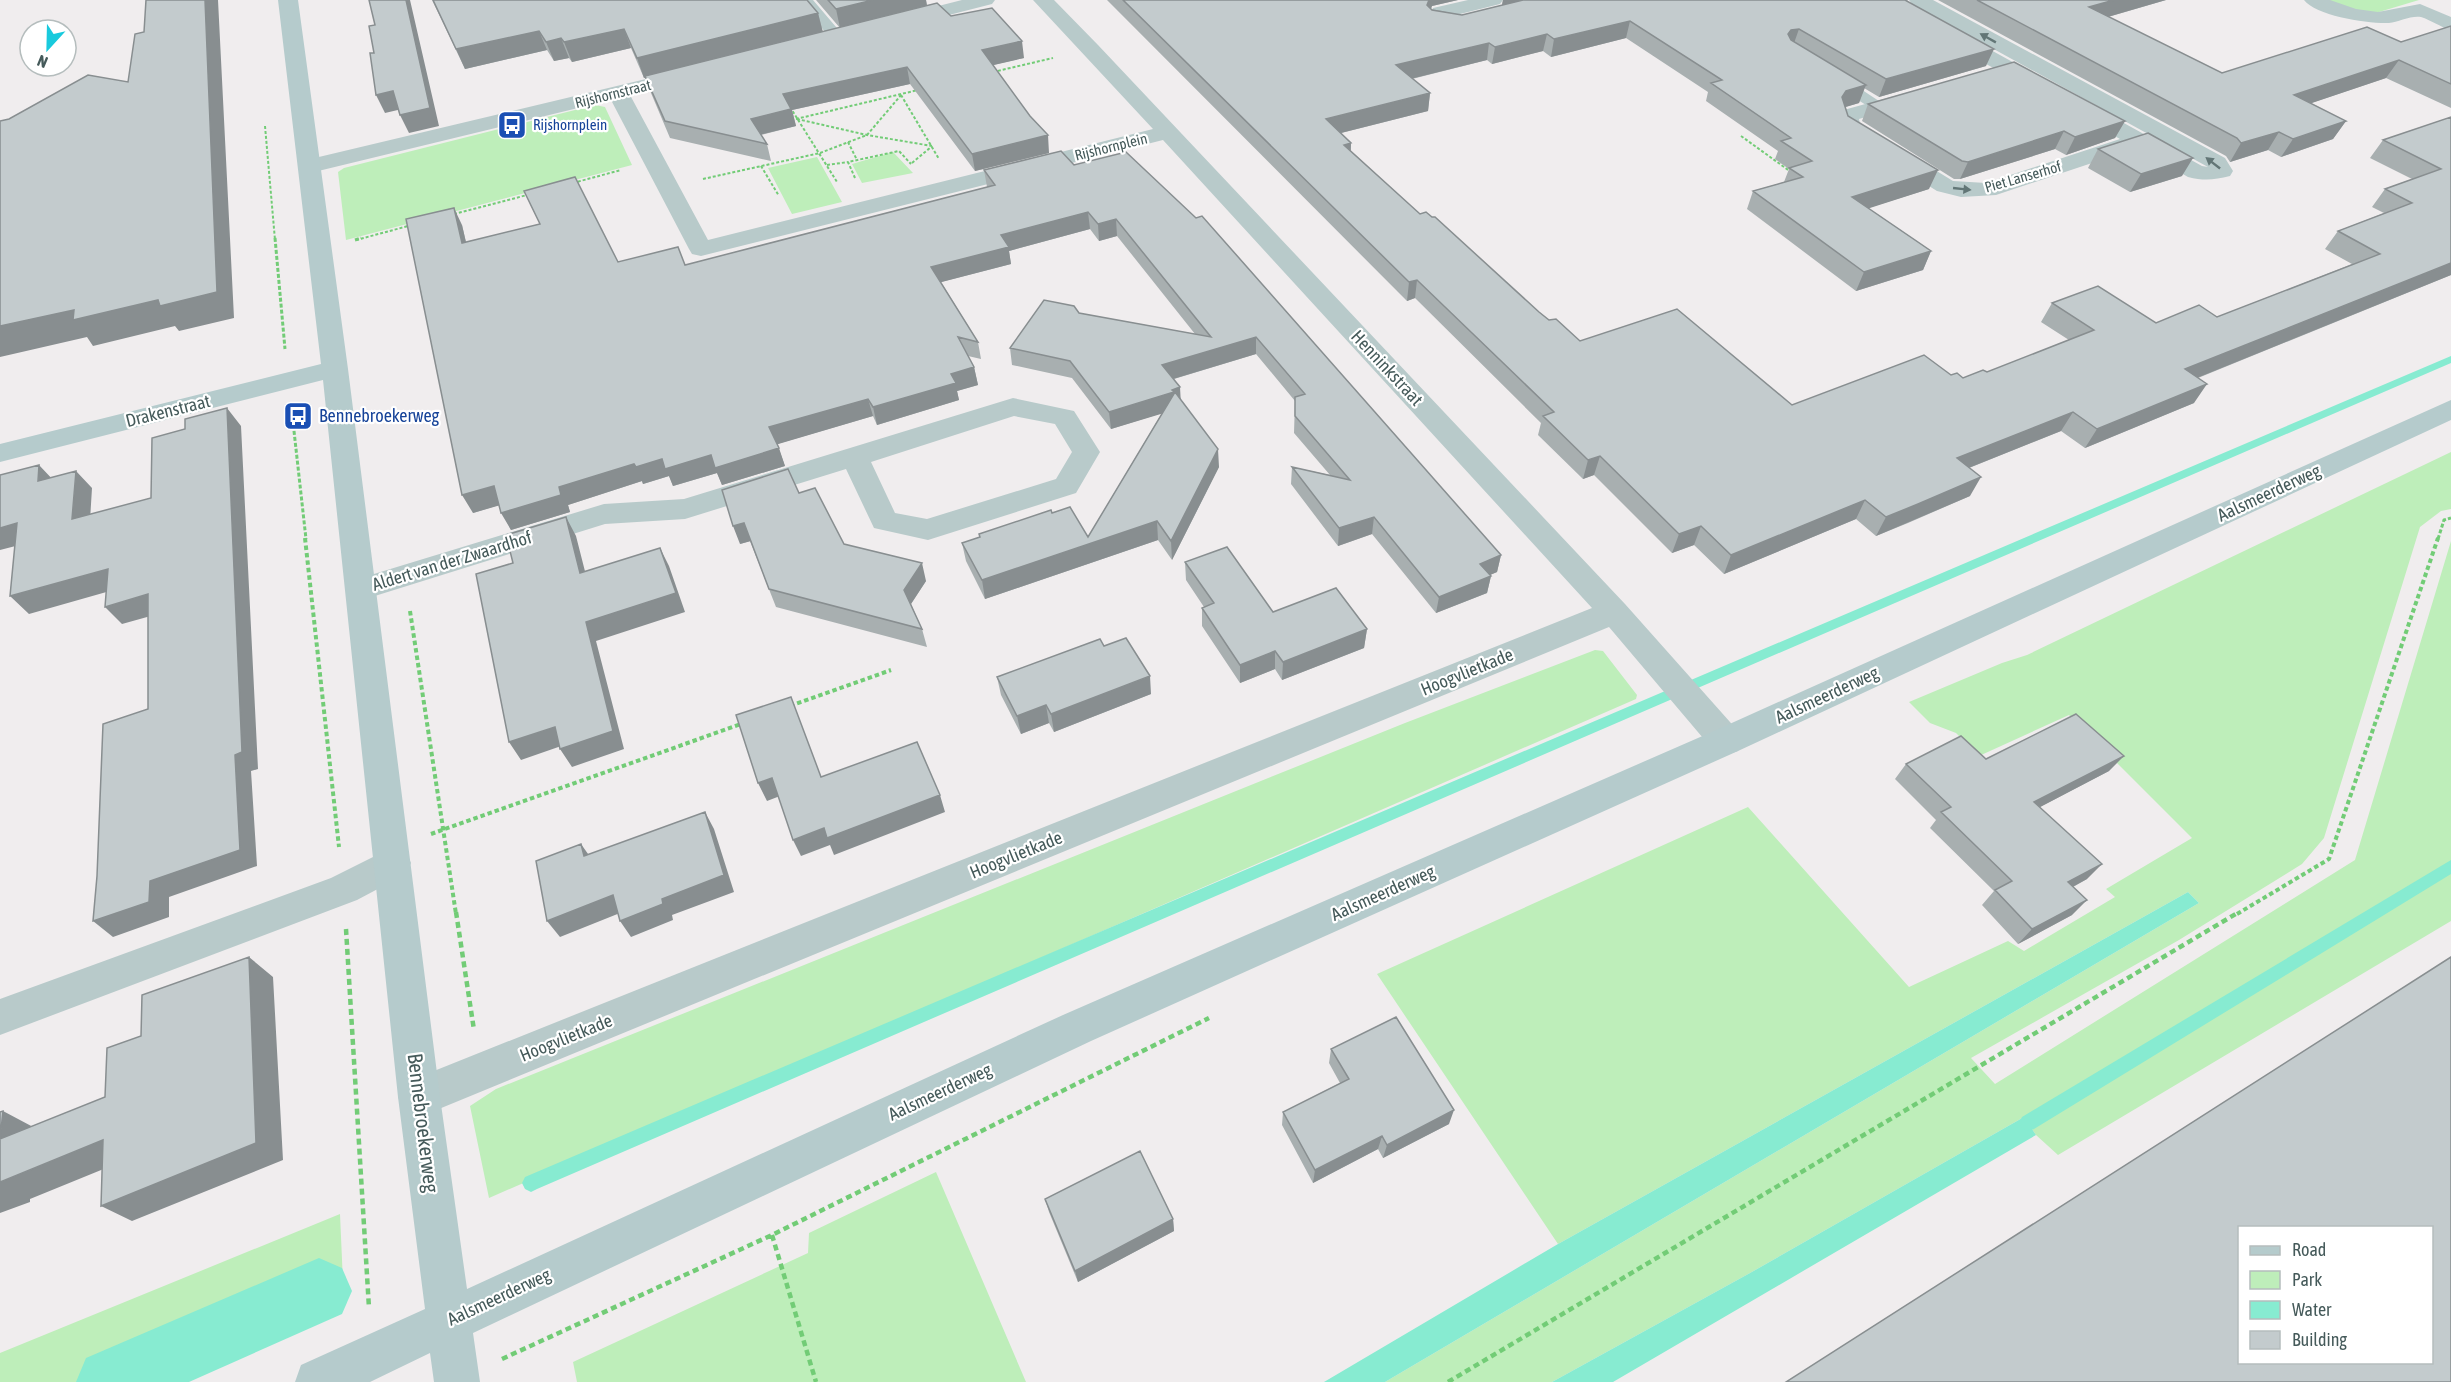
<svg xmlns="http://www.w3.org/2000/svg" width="2451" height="1382" font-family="'Asap Condensed',sans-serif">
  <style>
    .green { fill: #beeeba }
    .water { fill: #87ebd1 }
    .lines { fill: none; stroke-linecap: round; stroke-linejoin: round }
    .stream { fill: #87ebd1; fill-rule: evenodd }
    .canal { fill: #87ebd1; fill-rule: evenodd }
    .path-far3 { stroke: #72cc76; stroke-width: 2; stroke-dasharray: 3 2; stroke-linecap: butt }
    .path-far2 { stroke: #72cc76; stroke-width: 3; stroke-dasharray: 4 2; stroke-linecap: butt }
    .path-far1 { stroke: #72cc76; stroke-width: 4; stroke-dasharray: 4.5 3; stroke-linecap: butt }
    .path { stroke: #72cc76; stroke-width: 4.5; stroke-dasharray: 6 4; stroke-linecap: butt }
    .lane { fill: #b8caca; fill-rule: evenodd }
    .street { fill: #b8caca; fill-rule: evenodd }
    .secondary { fill: #b5cbcc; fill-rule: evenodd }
    .wall { fill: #a8afb0 }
    .shaded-wall { fill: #888e90 }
    .building { fill: #c3cbcd; stroke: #888e90; stroke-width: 1.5; fill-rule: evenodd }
    .oneway { fill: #627676 }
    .labels { text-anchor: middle; stroke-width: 4.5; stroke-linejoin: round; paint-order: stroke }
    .far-street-label { font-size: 15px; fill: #455a5a; stroke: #fff }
    .far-transit-label { font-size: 15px; fill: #164399; stroke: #fff; text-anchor: start }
    .street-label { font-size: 18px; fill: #455a5a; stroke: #fff }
    .transit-label { font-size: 18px; fill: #164399; stroke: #fff; text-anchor: start }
    .near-street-label { font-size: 21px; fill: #455a5a; stroke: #fff }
  </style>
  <rect width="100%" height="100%" fill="#f0edee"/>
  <!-- green -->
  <path class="green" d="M2321,0H2419L2369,15Z
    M595,105L605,107L632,165L346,240L338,172L344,168Z
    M893,152L913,173L862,183L852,164Z
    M817,157L842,202L792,214L768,168Z
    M2451,452V509L2441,511L2420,527L2324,838L2302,864L2179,940L1971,1058L1995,1084L2355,860L2451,541V921L2058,1155L2036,1135L2024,1117L1750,1273L1552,1382H1385L2199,903L2188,892L1558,1244L1377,974L1748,807L1909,987L2008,941L2024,951L2115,897L2106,889L2192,838L2069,715L1979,756L1956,733L1930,723L1909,702L2002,663L2027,655Z
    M1595,650L1603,651L1637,695L1636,699L489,1198L470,1106L496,1089L1405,723Z
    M936,1172L1026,1382H577L573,1362L808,1253L809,1233Z
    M340,1214L343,1282L115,1382H0V1353Z"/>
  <!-- water -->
  <path class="water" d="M2188,892L2199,903L1385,1382H1324L1558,1244Z
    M2024,1117L2036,1135L1613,1382H1552L1750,1273Z"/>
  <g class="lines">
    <!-- stream -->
    <path class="stream" d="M2451,356V363L537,1189L531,1192L525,1189L522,1183L525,1177Z
      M2451,860V874L2034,1129L2028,1131L2022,1129L2019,1123L2022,1117Z"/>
    <!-- canal -->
    <path class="canal" d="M319,1258L342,1268L352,1291L342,1314L189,1382H76L86,1358Z"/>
    <!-- path-far3 -->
    <path class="path-far3" d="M993,72L1053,58
      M901,95L939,159
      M790,107L837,182
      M796,119L918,90
      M797,119L867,135L932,146
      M265,126L275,240
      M1741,136L1791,172
      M848,142L857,160
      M912,163L931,147
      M827,165L848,162
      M761,166L779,196
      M855,178L848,162L899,151L911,164
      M703,179L820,153L867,135L902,94
      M573,183L621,170
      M454,214L531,194
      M356,240L412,225"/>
    <!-- path-far2 -->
    <path class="path-far2" d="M275,238L285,349
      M355,240L361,238
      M292,413L306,539
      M2438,539L2444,520L2451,518"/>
    <!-- path-far1 -->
    <path class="path-far1" d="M305,538L339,847
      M410,611L456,914
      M790,706L891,670
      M431,834L744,723
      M2237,914L2329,859L2438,538"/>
    <!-- path -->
    <path class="path" d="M456,912L474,1030
      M346,929L369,1308
      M772,1235L816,1382
      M502,1359L772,1235L1209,1018
      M1448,1382L2239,912"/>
    <!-- lane -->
    <path class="lane" d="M798,0H813L842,34L845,37L842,40H832Z
      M1832,72L1838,74L1888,107L1880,112L1874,110L1826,80L1824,77Z"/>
    <!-- street -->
    <path class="street" d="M962,0H995L992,4L902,27L895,25L892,21L895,17Z
      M1033,0H1054L1098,45L1625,604L1738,731L1743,741L1738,751L1726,755L1714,751L1609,627L434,1111L419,1117L404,1111L398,1097L404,1083L1592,608L1163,140L701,256L692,254L689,249L611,100L310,173L302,171L299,166L302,161L692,68L699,70L702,74L699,78L630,95L708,240L1153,129Z
      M1468,0H1503L1500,4L1448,17L1459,18L1534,0H1568L1565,4L1459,30L1430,25L1427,21L1433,8Z
      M1876,0H1900L2202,166L2208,167L1912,4L1909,0H1933L2225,158L2233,171L2230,176C2214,180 2204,181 2188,177L2137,148L1996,195L1961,197L1937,191L1842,132L1837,116L1840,111L1909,92L1916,94L1920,98L1916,102L1859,119L1860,124L1953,181L1986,183L2120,139L1879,4Z
      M2304,0H2330L2356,9L2378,12L2420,4L2451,17V30C2440,27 2431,20 2421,17C2412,15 2398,22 2389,23C2369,24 2316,16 2304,0Z
      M1013,398L1074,411L1100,452L1076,493L928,540L874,528L846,469L685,519L605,524L362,600L351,597L347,589L351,581L604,504L684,499ZM1014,416L1055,424L1072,452L1056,479L927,519L895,513L871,462Z
      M393,847L406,852L411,863L406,874L357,900L0,1035V999L331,878Z"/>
    <!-- secondary -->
    <path class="secondary" d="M278,0H298L348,369L440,1097L467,1289L1063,1015L1714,731L2451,400V420L1738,751L1091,1041L473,1333L480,1382H434L430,1353L370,1382H295L301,1365L425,1309L398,1097L323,380L0,462V444L321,364Z"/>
  </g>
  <!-- wall -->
  <path class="wall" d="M432,0H807L818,13L823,32L840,28L816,0H926L927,6L951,16L1024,58L993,65L1049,153L975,171L910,84L792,110L796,126L761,135L767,144L771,161L670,138L651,93L645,77L644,78L631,48L572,62L569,58L554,61L547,50L465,69Z
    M1107,0H1458L1432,6L1431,9L1462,15L1502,5L1503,0H1908L1907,1L1986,66L1879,97L1864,88L1859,103L1845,107L1848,116L1929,189L1868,208L1931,251L1923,270L1856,291L1747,209L1753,191L1784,182L1789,169L1775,159L1778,151L1706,101L1708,92L1626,38L1551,57L1543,51L1492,64L1487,60L1412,79L1430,93L1428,111L1341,133L1351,143V151L1420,214L1549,320L1580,341L1792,405L1951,375L1963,378L1987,372L2069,340L2041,322L2052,303L2156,323L2217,317L2352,264L2325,249L2338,231L2384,213L2372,207L2385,189L2412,179L2370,158L2383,140L2451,117V275L2198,378L2194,403L2085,448L2061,431L1969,468L1970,496L1908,523L1876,536L1856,519L1724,574L1694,545L1672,553L1594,475L1583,479L1538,435L1541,423L1415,298L1407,301Z
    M1938,0H2166L2108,17L2222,73L2401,42L2451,26V108L2386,78L2311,103L2346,121L2333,139L2281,157L2268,150L2230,162L2226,156Z
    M1868,104L2125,121L2115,138L2066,155L2055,149L1960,179H1954L1862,121Z
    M2098,149L2182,176L2130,192L2088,168Z
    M1074,165L1501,555L1497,572L1490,575L1491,576L1487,593L1436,613L1372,534L1338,546L1291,484L1292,467L1330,475L1294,433L1295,401L1256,354L1174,379L1181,400L1219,467L1172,560L1158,540L985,599L966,561L962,543L980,537L979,534L1052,513L1088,537L1162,413L1111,429L1072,378L1012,365L1010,348L1079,313L1195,334L1117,236L1099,241L1090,229L1009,251L1011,264L941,282L978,342L981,359L968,356L974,367L978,385L957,391L959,400L877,425L873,416L777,444L785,466L722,485L717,473L673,486L669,476L643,484L642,481L568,505L570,512L511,530L499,505L473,513L462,225L466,242L540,224L524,191L618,262L685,265L987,187L984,170Z
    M799,493L844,544L926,581L911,604L922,629L927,647L776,607L750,541L740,544Z
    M1185,562L1273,612L1367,629L1364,648L1282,680L1275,669L1240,683L1202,626V608L1204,607L1186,580Z
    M1104,646L1151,694L1054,732L1049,723L1021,734L1001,695L997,677Z
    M1986,759L2109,771L2040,807L2087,879L2073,887L2072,915L2018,944L1982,905L1994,891L1930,828L1936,820L1895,779L1906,764Z
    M1331,1049L1449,1124L1383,1158L1378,1149L1313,1183L1282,1125L1283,1112L1340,1083L1329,1063Z
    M1045,1199L1173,1219L1174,1231L1078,1282L1049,1212Z"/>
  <!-- shaded-wall -->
  <path class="shaded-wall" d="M205,0H218L234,318L179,331L175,326L93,346L87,337L0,357V326Z
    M406,0H410L439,126L409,133L400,115Z
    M873,0H926L927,6L840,28L836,9Z
    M1429,0H1458L1432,6L1425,22L1427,5Z
    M1503,0H1525L1502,5Z
    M2114,0H2166L2080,25L2089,7Z
    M818,13L823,33L644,78L637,58Z
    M1630,21L1626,38L1551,57L1554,39Z
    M624,29L631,48L572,62L564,42Z
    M1799,29L1793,46L1788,34L1791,30Z
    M539,31L547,50L465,69L456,49Z
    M1547,34L1543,51L1492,64L1495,47Z
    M561,38L569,58L554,61L546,42Z
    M1022,41L1024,58L985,67L982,50Z
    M1489,43L1487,60L1394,83L1396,65Z
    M1994,49L1986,66L1879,97L1886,79Z
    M2399,60L2386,78L2282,113L2294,95Z
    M907,67L910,84L792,110L796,126L755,136L751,119L783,94Z
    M1866,85L1859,103L1839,109L1842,97L1846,91Z
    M393,91L402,109L385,113L376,95Z
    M1430,93L1428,111L1325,137L1326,119Z
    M2125,121L2115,138L2066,155L2075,137Z
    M2346,121L2333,139L2281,157L2293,139Z
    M2064,131L2055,149L1960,179L1968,162Z
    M2279,132L2268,150L2230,162L2241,143Z
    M1048,135L1049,153L975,171L972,154Z
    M1351,143L1350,161L1344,145Z
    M2193,158L2182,176L2130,192L2141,174Z
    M1938,170L1929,189L1845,216L1852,197Z
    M454,208L462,225L470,260L462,243Z
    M1088,212L1090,229L1009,251L1011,264L934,284L931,267L1001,235Z
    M1116,219L1117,236L1099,241L1098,224Z
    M1931,251L1923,270L1856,291L1864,272Z
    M2451,263V275L2172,388L2185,369Z
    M1417,280L1415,298L1407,301L1409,282Z
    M1256,337V354L1163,382L1162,365Z
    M974,367L978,385L957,391L959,400L877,425L873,407L951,374Z
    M2207,384L2194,403L2085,448L2097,429Z
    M1180,387L1181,405L1174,410L1111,429L1109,412Z
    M868,399L873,416L775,445L769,427Z
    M227,408L241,426L258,769L251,771L257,866L169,897V917L113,937L93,921L150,881L235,755Z
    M2073,412L2061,431L1946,477L1957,458Z
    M779,448L785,466L722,485L717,473L673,486L669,476L643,484L642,481L568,505L570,512L511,530L501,513L559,487L634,464L662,459Z
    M1218,449L1219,467L1172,560L1171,541Z
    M1600,456L1594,475L1583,479L1588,460Z
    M39,465L56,483L38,481Z
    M76,471L92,488L89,537L72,519Z
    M1981,477L1970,496L1876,536L1886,517Z
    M494,486L504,504L473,513L462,495Z
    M1865,500L1856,519L1724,574L1731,555Z
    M566,517L576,536L590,591L580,573Z
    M1374,517L1372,534L1338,546L1339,528Z
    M1157,521L1158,540L985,599L982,580Z
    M17,523L35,541L0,550V528Z
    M744,523L751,541L740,544L733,526Z
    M1701,526L1694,545L1672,553L1679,534Z
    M660,548L669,566L685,612L596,641L624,749L572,767L560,749L586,622Z
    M1501,555L1497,572L1476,581L1480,564Z
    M922,563L926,581L909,607L904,590Z
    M108,569L124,587L29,614L10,596Z
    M1491,576L1487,593L1436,613L1439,597Z
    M148,594L165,612L122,624L105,607Z
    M1367,629L1364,648L1282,680L1283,662Z
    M1275,651V669L1240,683V665Z
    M1150,676L1151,694L1054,732L1051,714Z
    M1046,705L1049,723L1021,734L1017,716Z
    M555,727L567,744L521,760L509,742Z
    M2124,756L2109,771L2021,817L2034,802Z
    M772,778L780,796L767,801L758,783Z
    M940,795L945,812L834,855L830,845L801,856L793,840L824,828Z
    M705,812L714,829L734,892L672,915L673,920L631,937L620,921L662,899Z
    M581,844L593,861L584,856Z
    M2102,864L2087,879L2054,897L2068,882Z
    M613,895L625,911L560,937L547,921Z
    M2087,900L2072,915L2018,944L2032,929Z
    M249,957L273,977L283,1160L132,1221L101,1206Z
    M1454,1110L1449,1124L1383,1158L1387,1145Z
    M3,1111L35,1128L0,1139Z
    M1382,1136L1378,1149L1313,1183L1315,1170Z
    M103,1140L133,1157L30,1199V1202L0,1213V1182Z
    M1173,1219L1174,1231L1078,1282L1075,1271Z"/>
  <!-- building -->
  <path class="building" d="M146,0H205L217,292L160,306L158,300L73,320L74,310L0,326V121L9,119L88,75L128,82L135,34L144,32Z
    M369,0H406L430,108L400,115L393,91L376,95L370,53H374L369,26L375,25Z
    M433,0H807L818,13L637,58L624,29L564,42L561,38L546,42L539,31L456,49Z
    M828,0H873L836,9Z
    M1123,0H1429L1427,5L1432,10L1462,15L1523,0H1905L1994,49L1886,79L1799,29L1791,30L1788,34L1791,40L1866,85L1846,91L1842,97L1848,116L1938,170L1852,197L1931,251L1864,272L1753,191L1803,177L1789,168L1812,161L1781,141L1791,138L1711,83L1722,80L1630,21L1554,39L1547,34L1495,47L1489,43L1396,65L1430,93L1326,119L1351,143L1344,145L1420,214L1426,212L1432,217H1435L1539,312L1549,320L1556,319L1580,341L1677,309L1792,405L1924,355L1951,375L1957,373L1963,378L1983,370L1987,372L2094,330L2052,303L2098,286L2156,323L2199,305L2217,317L2380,254L2338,231L2412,203L2385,189L2441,169L2383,140L2451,117V263L2185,369L2207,384L2097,429L2073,412L1957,458L1981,477L1918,504L1886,517L1865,500L1731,555L1701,526L1679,534L1600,456L1588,460L1543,416L1554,412L1417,280L1409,282Z
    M1977,0H2114L2089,7L2222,73L2367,27L2401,42L2451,26V84L2399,60L2294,95L2346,121L2293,139L2279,132L2241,143L2237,138Z
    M937,3L951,16L992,8L1022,41L982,50L1030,116L1048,135L972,154L907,67L783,94L791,109L751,119L767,144L665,121L645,76Z
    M2014,62L2125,121L2075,137L2064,131L1968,162L1962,161L1868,104Z
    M2148,133L2193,158L2141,174L2098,149Z
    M1061,151L1074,165L1126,152L1196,218L1202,216L1501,555L1480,564L1491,576L1439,597L1374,517L1339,528L1292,467L1350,480L1295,416V397L1305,394L1256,337L1162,365L1180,387L1172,390L1174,392L1109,412L1070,361L1010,348L1044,300L1074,306L1079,313L1211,337L1116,219L1098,224L1088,212L1001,235L1009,247L931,267L978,342L958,337L974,367L951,374L956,383L873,407L868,399L769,427L779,448L715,468L711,455L665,469L662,459L636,467L634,464L559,487L561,495L501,513L494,486L462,495L406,219L454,208L462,243L540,224L524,191L575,177L618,262L678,247L685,265L995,185L984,170Z
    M1175,392L1218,449L1171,541L1157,521L982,580L962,543L980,537L979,534L1051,510L1052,513L1070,507L1088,537Z
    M227,408L242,752L235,755L240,850L150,881L149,902L93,921L97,876L103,724L148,709V594L105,607L108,569L10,596L17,523L0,528V475L39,465L38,481L76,471L72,519L151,498L152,438L185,429V419Z
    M788,469L799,493L815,488L844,544L922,563L904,590L922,629L769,589L744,523L733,526L722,490Z
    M566,517L580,573L660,548L676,593L586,622L613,731L560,749L555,727L509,742L476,574L513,563L506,535Z
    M1227,547L1273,612L1336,588L1367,629L1283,662L1275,651L1240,665L1202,608L1214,603L1185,562Z
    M1126,638L1150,676L1051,714L1046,705L1017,716L997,677L1100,639L1104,646Z
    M791,697L821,777L917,742L940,795L827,838L824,828L793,840L772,778L758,783L736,715Z
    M2076,714L2124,756L2034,802L2102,864L2068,882L2087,900L2032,929L1995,890L2012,881L1941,812L1951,807L1906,764L1961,736L1986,759Z
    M705,812L724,875L662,899L663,904L620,921L613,895L547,921L536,861L581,844L584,856Z
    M249,957L256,1143L101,1206L103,1140L0,1182V1112L3,1111L0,1139L105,1097L107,1048L141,1036L142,995Z
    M2451,957V1382H1786ZM2240,1227H2432V1362H2240Z
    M1396,1017L1454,1110L1387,1145L1382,1136L1315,1170L1283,1112L1349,1079L1331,1049Z
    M1140,1151L1173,1219L1075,1271L1045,1199Z"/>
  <!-- one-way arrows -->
  <defs><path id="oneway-solid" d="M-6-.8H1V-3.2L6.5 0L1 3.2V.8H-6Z" transform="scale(1.5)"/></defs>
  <g class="oneway">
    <use href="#oneway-solid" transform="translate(1988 38) rotate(-151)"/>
    <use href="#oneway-solid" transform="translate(2213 163) rotate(-142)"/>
    <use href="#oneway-solid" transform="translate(1962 189) rotate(6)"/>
  </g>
  <!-- icons -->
  <defs>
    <g id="bus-square" transform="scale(1.5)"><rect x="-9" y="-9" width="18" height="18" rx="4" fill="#1a4fb4" stroke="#fff"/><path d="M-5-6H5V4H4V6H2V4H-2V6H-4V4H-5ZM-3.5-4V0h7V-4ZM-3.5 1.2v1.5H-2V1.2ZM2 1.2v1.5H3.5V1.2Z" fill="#fff"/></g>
  </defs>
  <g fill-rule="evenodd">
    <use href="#bus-square" x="512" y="125"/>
    <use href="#bus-square" x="298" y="416"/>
  </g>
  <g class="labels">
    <!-- far-street labels -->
    <g class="far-street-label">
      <text transform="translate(613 94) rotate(-14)" y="5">Rijshornstraat</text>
      <text transform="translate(1111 147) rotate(-14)" y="5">Rijshornplein</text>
      <text transform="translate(2023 177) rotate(-16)" y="5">Piet Lanserhof</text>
    </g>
    <!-- far-transit labels -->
    <g class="far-transit-label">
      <text x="533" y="130">Rijshornplein</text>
    </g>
    <!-- street labels -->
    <g class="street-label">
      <text transform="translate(1387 368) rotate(47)" y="6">Henninkstraat</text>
      <text transform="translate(168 411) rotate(-14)" y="6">Drakenstraat</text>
      <text transform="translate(2269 493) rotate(-25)" y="6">Aalsmeerderweg</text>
      <text transform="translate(452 561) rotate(-17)" y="6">Aldert van der Zwaardhof</text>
      <text transform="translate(1467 672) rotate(-22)" y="6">Hoogvlietkade</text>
      <text transform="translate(1827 695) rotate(-25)" y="6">Aalsmeerderweg</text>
      <text transform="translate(1016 855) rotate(-22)" y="6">Hoogvlietkade</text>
      <text transform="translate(1383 893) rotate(-24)" y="6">Aalsmeerderweg</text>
      <text transform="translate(566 1038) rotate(-22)" y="6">Hoogvlietkade</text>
      <text transform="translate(940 1092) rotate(-25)" y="6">Aalsmeerderweg</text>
      <text transform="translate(499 1297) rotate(-25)" y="6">Aalsmeerderweg</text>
    </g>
    <!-- transit labels -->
    <g class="transit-label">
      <text x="319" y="422">Bennebroekerweg</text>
    </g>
    <!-- near-street labels -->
    <g class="near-street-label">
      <text transform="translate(423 1123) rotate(83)" y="7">Bennebroekerweg</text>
    </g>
  </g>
  <!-- legend -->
  <rect x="2238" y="1226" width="195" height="138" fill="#ffffff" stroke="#b5bdbd" stroke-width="1.5"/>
  <rect x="2250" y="1246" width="30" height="9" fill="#b5cbcc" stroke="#b5bdbd" stroke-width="1.5"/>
  <text x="2292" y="1256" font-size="18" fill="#455a5a">Road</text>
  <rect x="2250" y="1271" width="30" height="18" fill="#beeeba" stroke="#b5bdbd" stroke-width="1.5"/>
  <text x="2292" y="1286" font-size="18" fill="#455a5a">Park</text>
  <rect x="2250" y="1301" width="30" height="18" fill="#87ebd1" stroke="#b5bdbd" stroke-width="1.5"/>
  <text x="2292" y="1316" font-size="18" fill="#455a5a">Water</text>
  <rect x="2250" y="1331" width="30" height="18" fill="#c3cbcd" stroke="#b5bdbd" stroke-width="1.5"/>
  <text x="2292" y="1346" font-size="18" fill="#455a5a">Building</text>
  <!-- north arrow -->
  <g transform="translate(48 48) rotate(202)"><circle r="28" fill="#ffffff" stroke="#b5bdbd" stroke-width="1.5"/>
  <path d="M0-4.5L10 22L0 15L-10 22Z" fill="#19cadd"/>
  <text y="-9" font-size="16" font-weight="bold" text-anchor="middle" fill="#455a5a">N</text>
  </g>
</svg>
